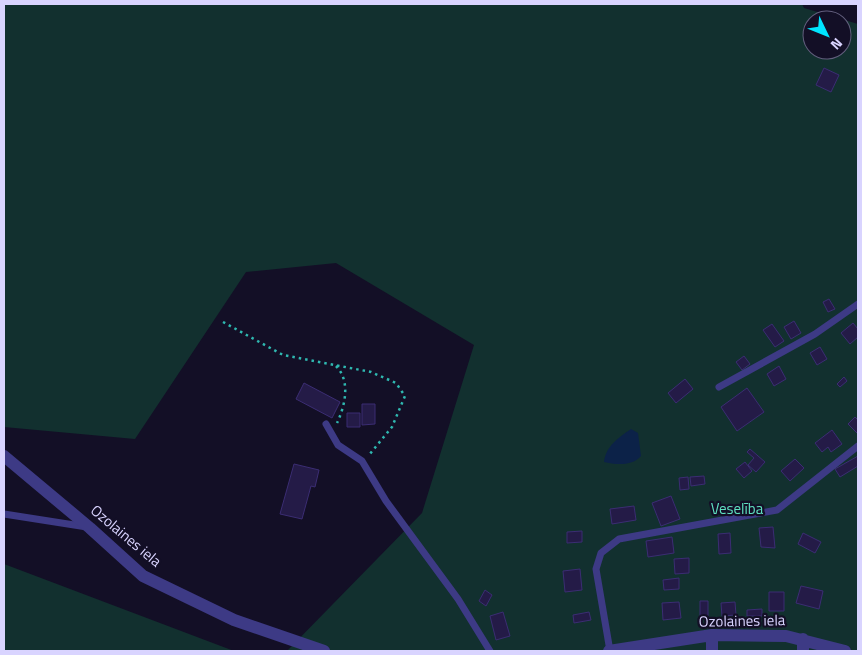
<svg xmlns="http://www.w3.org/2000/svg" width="862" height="655" font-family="'Titillium Web',sans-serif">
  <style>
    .green { fill: #12302f; fill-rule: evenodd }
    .water { fill: #0c2248 }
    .building { fill: #241b47; stroke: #3b2d73 }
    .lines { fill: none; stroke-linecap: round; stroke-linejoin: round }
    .path { stroke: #2fb8b0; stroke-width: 2.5; stroke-dasharray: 2.5 4; stroke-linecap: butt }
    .service { stroke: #3d3a85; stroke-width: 7 }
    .minor { stroke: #3d3a85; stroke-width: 12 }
    .labels { text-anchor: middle; stroke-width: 4.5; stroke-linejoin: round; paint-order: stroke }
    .park-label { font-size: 15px; fill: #5fe0c0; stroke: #130f26 }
    .street-label { font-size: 15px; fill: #d9d4ff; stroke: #130f26 }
  </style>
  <rect width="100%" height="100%" fill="#130f26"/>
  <!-- green -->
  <path class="green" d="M4,4H802L804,8L858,24V651H287L422,513L474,345L336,263L246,272L135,439L4,427ZM812,20H842V50H812Z
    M4,564L234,651H4Z"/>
  <!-- water -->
  <path class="water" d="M631,429L638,433L641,456C633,466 616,465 604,462C606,446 618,438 631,429Z"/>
  <!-- building -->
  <path class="building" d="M824,68L839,75L831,92L816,85Z
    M829,299L835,309L828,312L823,302Z
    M794,321L801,333L791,339L784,327Z
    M853,323L858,329V337L850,344L841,333Z
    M772,324L784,341L775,347L763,330Z
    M820,347L827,359L817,365L810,353Z
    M744,356L750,364L742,370L736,362Z
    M779,366L786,379L774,386L767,374Z
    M844,377L847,381L840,387L837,384Z
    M685,379L693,389L676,403L668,393Z
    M304,383L340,402L332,418L296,399Z
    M747,388L764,412L737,431L721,407Z
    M362,404H375V424L362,425Z
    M347,413H360V427H347Z
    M855,417L858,420V434L848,424Z
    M832,430L842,444L831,452L828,447L822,452L815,443Z
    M750,449L765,462L756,472L748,465L754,458L747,452Z
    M858,456V466L840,477L835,469Z
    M795,459L804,468L790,481L781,471Z
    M745,462L752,471L744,478L736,469Z
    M294,464L319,470L315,487L311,486L302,519L280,514Z
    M704,476L705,484L691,486L690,477Z
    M688,477L689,489L680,490L679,478Z
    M671,496L680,519L661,526L652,503Z
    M634,506L636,520L612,524L610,509Z
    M773,527L775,548L761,547L759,528Z
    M582,531V542L567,543V532Z
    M730,533L731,553L719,554L718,534Z
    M803,533L821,542L815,553L798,544Z
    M672,537L674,553L648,557L646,541Z
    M689,558V573L675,574L674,559Z
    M580,569L582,590L565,592L563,571Z
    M679,578V589L664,590L663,580Z
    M801,586L823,591L819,609L796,603Z
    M485,590L492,595L486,606L479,601Z
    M769,592H784V611H769Z
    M700,601H708V616H700Z
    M679,602L681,618L663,620L662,603Z
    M735,602L736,615L722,616L721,603Z
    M762,609V616H747V610Z
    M503,612L510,636L496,640L490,616Z
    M589,612L591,620L574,623L573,615Z"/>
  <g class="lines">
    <!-- path -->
    <path class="path" d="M223,322L283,355L371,372L396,383L405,396L392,427L369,455
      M336,366C351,381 345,406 337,423"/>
    <!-- service -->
    <path class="service" d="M719,387L815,334L858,304
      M326,424L338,445L362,461L386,501L458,599L490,651
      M4,514L87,527
      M610,651L596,569L601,553L619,539L777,510L858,446"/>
    <!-- minor -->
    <path class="minor" d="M4,456L90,528L143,576L234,620L324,651
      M712,635V651
      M803,639V651
      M609,651L712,635L786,636L845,651"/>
  </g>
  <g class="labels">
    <!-- park labels -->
    <g class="park-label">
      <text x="737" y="514">Veselība</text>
    </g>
    <!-- street labels -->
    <g class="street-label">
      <text transform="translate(126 536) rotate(40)" y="5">Ozolaines iela</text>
      <text transform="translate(742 621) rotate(-1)" y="5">Ozolaines iela</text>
    </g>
  </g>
  <!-- border -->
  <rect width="862" height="655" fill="none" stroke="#d9d4ff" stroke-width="10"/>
  <!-- north arrow -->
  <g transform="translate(827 35) rotate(133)"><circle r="24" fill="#130f26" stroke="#625e7d"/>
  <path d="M0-4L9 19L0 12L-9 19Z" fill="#00e5ff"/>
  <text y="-8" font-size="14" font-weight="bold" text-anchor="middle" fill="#d9d4ff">N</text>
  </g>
</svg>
